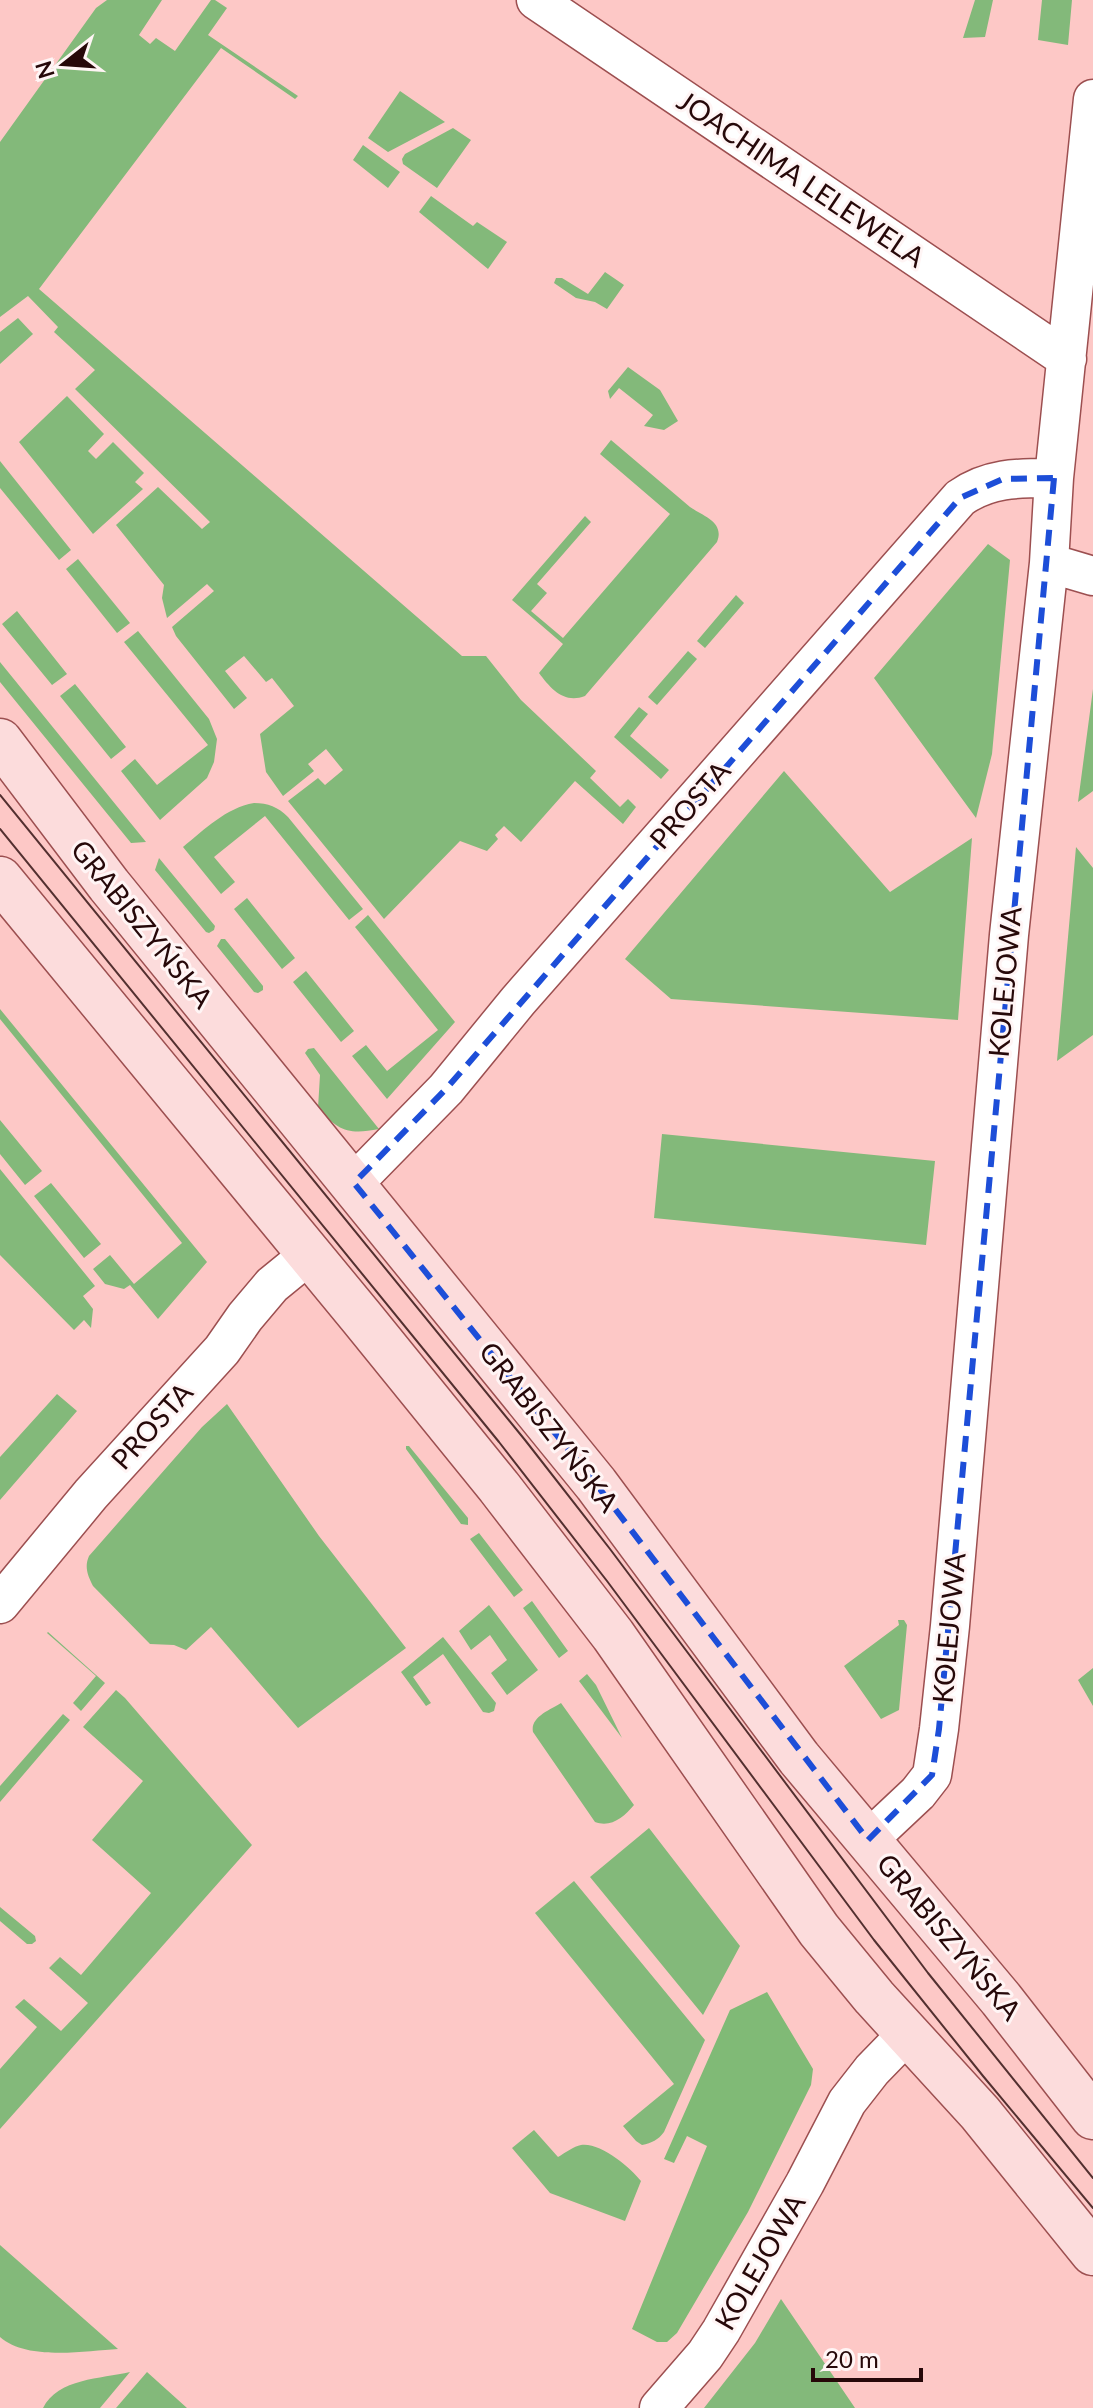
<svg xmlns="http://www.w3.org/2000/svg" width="1093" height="2408" font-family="Lato,sans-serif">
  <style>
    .green { fill: #83b97a }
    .forest { fill: #80ba76 }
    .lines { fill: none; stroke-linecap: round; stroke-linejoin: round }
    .street-casing { stroke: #9c4f50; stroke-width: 41 }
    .secondary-casing { stroke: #9c4f50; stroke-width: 47 }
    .street { stroke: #fff; stroke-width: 38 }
    .secondary { stroke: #fcdcdc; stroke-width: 44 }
    .tram { stroke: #533030; stroke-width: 2 }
    .marked { fill: none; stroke: #1d4ed8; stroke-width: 6; stroke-dasharray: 16 10; stroke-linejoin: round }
    .labels { text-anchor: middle; stroke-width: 6; stroke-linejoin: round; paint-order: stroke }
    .street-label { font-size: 28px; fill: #260809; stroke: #fff5f5 }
  </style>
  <rect width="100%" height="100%" fill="#fdc8c6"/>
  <!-- green -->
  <path class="green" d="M107,0H162L139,35L150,44L156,38L175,51L211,0H215L227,8L208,35L298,96L295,99L221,48L39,289L462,656H486L521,700L596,771L590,778L620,807L628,799L636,807L623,824L575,781L521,842L504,826L495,835L498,839L487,851L460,841L384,919L288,801L318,778L325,785L343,770L326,749L308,764L314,771L283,796L266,772L260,734L294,706L272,678L266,682L244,656L225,671L247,698L234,709L176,636L172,627L214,591L207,584L167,618L162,598L164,585L116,525L158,487L202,529L210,522L75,389L95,370L54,332L58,327L28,296L0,317V142L96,8Z
    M975,0H993L985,37L963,38Z
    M1042,0H1072L1068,45L1038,40Z
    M400,91L445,122L388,152L368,138Z
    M453,128L471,140L437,188L403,164L402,159L405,154Z
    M363,145L400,172L388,188L353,160Z
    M431,196L473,226L477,222L507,242L488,269L419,212Z
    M605,272L624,285L607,309L595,302L576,298L554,283L556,278H562L588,294Z
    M18,318L33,334L0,364V332Z
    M628,367L660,390L678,421L664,430L644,426L653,415L619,388L610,399L608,391Z
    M67,396L104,434L88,451L96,459L113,442L144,473L135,482L143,489L93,534L19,442Z
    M611,440L690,507C703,516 725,522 717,542L585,696C564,704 551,689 539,673L563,644L512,600L585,516L591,522L537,584L547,593L531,611L563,638L670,514L600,454Z
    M0,461L71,550L59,560L0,488Z
    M988,544L1010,560L992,754L976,818L874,678Z
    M78,559L130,623L117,633L66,569Z
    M736,595L744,603L705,648L697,641Z
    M17,611L67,674L52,685L2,624Z
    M138,631L209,719L217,739L214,762L207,778L160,820L121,771L135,759L157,785L208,745L124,642Z
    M688,651L697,659L657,705L648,697Z
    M0,662L146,842L131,843L0,682Z
    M75,684L126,747L111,759L60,696Z
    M1093,689V791L1078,802Z
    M639,707L648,714L630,736L669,770L661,779L614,737Z
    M784,771L890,892L972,838L958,1020L671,999L625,959Z
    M254,803C268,803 278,807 288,817L363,909L349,920L265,816L214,857L235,882L221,894L183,847C205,829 226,808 254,803Z
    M1076,847L1093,868V1035L1057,1061Z
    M159,858L215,926L214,930L209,933L206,932L155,870Z
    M247,898L295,958L282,969L234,909Z
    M368,915L455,1022L387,1099L352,1056L366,1045L387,1071L438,1030L355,927Z
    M221,939H225L263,986V990L258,993L254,992L217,946Z
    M306,971L354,1031L341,1042L293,982Z
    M0,1009L207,1262L158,1319L130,1285L124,1289L105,1284L93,1269L110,1255L134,1284L182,1243L0,1019Z
    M314,1048L379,1129C349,1135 338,1131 318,1108L320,1075L305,1053L308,1049Z
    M0,1120L42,1171L25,1185L0,1154Z
    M662,1134L935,1161L926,1245L654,1218Z
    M0,1169L95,1286L83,1296L93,1309L91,1328L84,1320L74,1330L0,1255Z
    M51,1183L101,1244L84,1258L34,1196Z
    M57,1394L77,1411L0,1500V1457Z
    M227,1404L319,1536L406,1648L298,1728L211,1627L186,1650L174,1645L150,1644L93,1586C88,1576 84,1567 89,1556L202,1427Z
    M406,1446H409L468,1518V1525L461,1524L406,1449Z
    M479,1533L523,1590L514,1597L470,1539Z
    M532,1601L568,1651L559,1658L523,1608Z
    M489,1605L538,1670L507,1695L491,1673L507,1660L490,1635L471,1650L459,1631Z
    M898,1620H904L907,1625L899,1710L881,1719L844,1666L899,1625Z
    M48,1632L105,1683L81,1711L73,1703L96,1676L47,1633Z
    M443,1637L496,1703L494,1711L489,1713L483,1712L443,1654L413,1677L431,1703L426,1706L401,1672Z
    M1093,1668V1706L1078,1680Z
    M587,1674L596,1685L622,1738L579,1681Z
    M116,1690L125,1698L252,1845L0,2129V2069L37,2027L15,2007L24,1999L61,2031L88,2003L49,1968L60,1957L81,1975L151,1893L92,1840L143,1781L83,1727Z
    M561,1703L634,1805C624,1817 611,1828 595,1822L533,1732C530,1717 550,1710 561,1703Z
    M63,1714L70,1720L0,1802V1786Z
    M649,1828L740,1946L703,2015L590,1877Z
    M574,1881L705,2040L664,2132C658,2140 652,2143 642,2145L636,2141L623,2126L674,2084L535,1913Z
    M0,1907L35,1936L36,1941L32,1944H27L0,1921Z
    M534,2130L558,2157C565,2153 574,2146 581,2145C600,2142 630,2167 641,2181L625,2221L550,2193L512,2148Z
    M0,2245L118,2349C85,2351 27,2361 0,2337Z
    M781,2299L855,2408H704L755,2343Z
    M130,2372L100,2408H43C58,2378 101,2379 130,2372Z
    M147,2372L187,2408H116Z"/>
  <!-- forest -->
  <path class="forest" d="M767,1992L813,2069L811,2085L748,2212L677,2333L667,2342H657L632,2329L707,2146L687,2136L674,2163L664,2159L730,2010Z"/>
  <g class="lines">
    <!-- street casing -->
    <g class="street-casing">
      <path id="street" d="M536,0L1067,359
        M1049,563L1093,576
        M354,1183L446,1089L518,1001L960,498C989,477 1020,478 1054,478
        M0,1604L91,1494L222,1350L245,1317L272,1285L310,1254
        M868,1840L918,1793L932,1775L939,1729L950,1626L1009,935L1049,563L1054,478L1093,99
        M659,2408L705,2355L721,2331L805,2183L847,2102L872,2070L907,2034"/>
    </g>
    <!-- secondary casing -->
    <g class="secondary-casing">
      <path id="secondary" d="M0,741L109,885L596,1484L799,1758L1001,1999L1093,2117
        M0,879L362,1318L499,1487L613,1635L819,1930L874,1997L980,2113L1093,2253"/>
    </g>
    <!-- street -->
    <use href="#street" class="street"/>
    <!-- secondary -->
    <use href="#secondary" class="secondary"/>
    <!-- tram -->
    <path class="tram" d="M0,795L525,1440L610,1549L928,1973L1093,2178
      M0,829L499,1442L607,1581L874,1940L983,2076L1093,2208"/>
  </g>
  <!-- marked area -->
  <path class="marked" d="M1054,478L939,1729L932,1775L868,1840L596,1484L354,1183L446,1089L960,498L1003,479Z"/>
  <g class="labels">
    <!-- street labels -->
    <g class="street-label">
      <text transform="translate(801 179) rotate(34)" y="10">JOACHIMA LELEWELA</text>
      <text transform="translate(690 805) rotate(-49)" y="10">PROSTA</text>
      <text transform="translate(142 924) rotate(51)" y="10">GRABISZYŃSKA</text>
      <text transform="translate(1005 982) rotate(-85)" y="10">KOLEJOWA</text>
      <text transform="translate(152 1426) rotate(-48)" y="10">PROSTA</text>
      <text transform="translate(549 1427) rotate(52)" y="10">GRABISZYŃSKA</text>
      <text transform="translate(949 1628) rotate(-85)" y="10">KOLEJOWA</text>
      <text transform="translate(949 1937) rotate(50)" y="10">GRABISZYŃSKA</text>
      <text transform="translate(760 2262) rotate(-60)" y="10">KOLEJOWA</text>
    </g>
  </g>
  <!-- north arrow -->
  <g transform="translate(64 64) rotate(253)" stroke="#fff5f5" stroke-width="6" paint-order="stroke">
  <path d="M0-6L14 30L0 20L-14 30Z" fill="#260809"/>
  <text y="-12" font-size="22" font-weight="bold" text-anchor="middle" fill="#260809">N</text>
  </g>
  <!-- scale -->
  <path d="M813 2368v12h108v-12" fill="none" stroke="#260809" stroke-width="4"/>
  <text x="825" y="2368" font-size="24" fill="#260809" stroke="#fff5f5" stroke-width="6" paint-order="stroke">20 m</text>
</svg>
